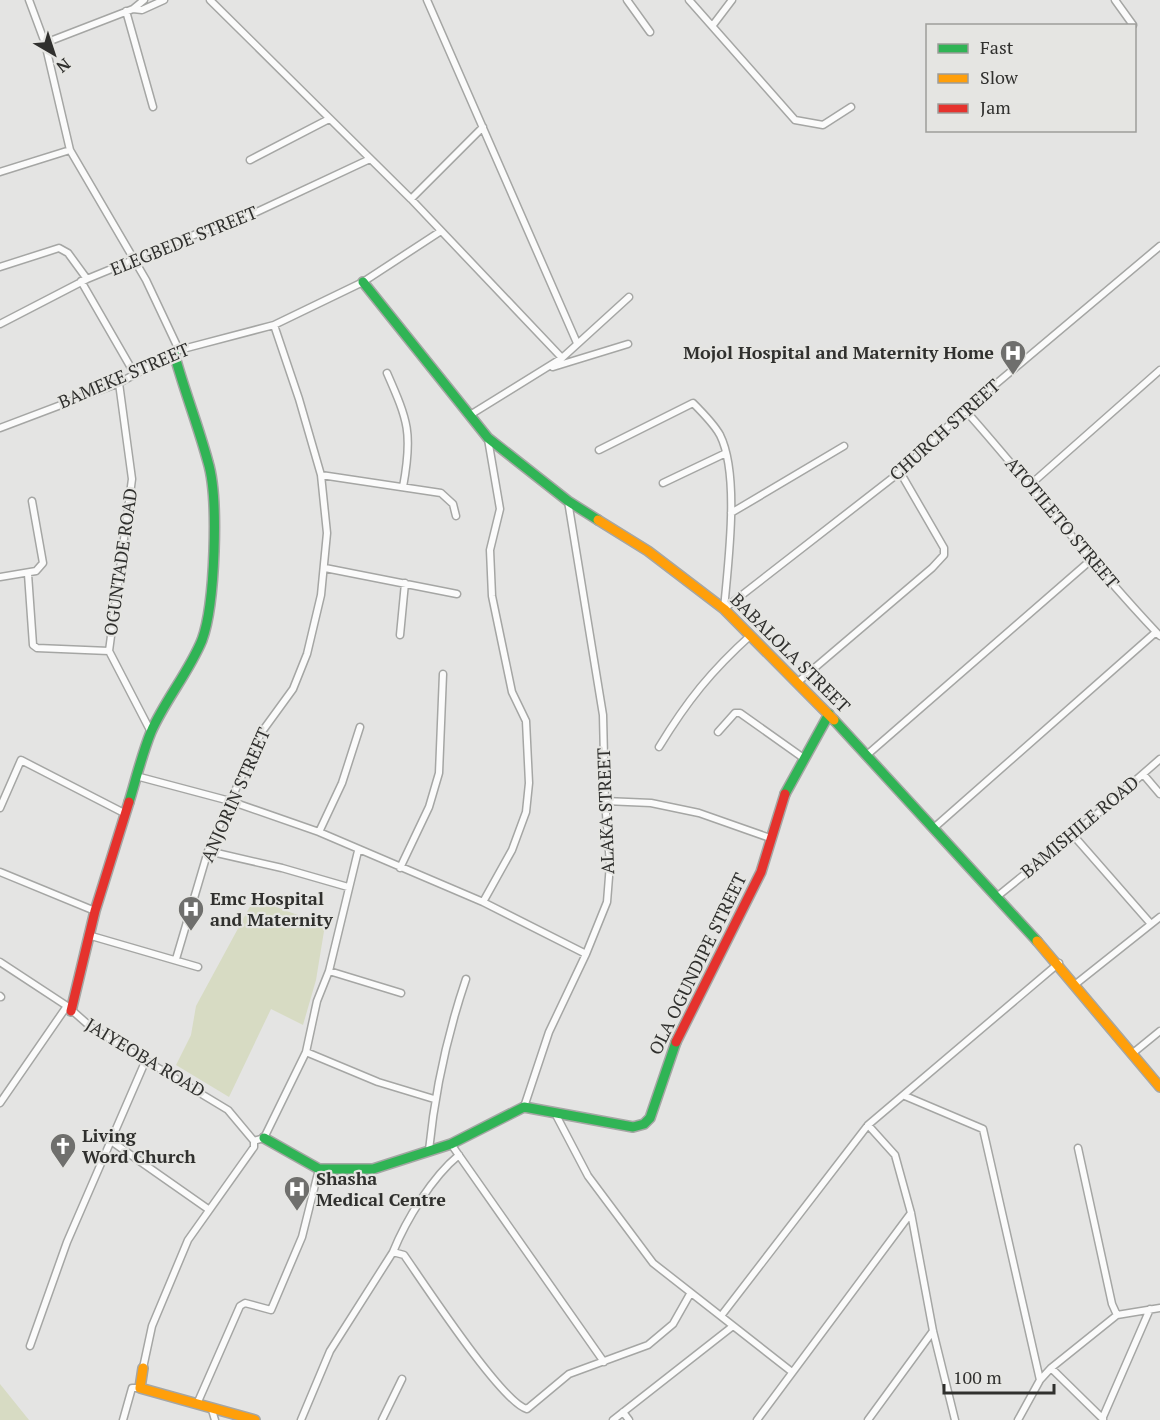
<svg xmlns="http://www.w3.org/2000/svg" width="1160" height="1420" font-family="'PT Serif',serif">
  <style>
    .green { fill: #d7dbc3 }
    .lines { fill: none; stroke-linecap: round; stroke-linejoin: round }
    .street-casing { stroke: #a5a6a4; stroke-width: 9 }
    .fast-casing { stroke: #a5a6a4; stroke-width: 12 }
    .slow-casing { stroke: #a5a6a4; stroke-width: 12 }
    .jam-casing { stroke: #a5a6a4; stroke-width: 12 }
    .street { stroke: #fbfbfb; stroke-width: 6 }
    .fast { stroke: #30b455; stroke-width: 9 }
    .slow { stroke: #ff9f0a; stroke-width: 9 }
    .jam { stroke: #e5322d; stroke-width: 9 }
    .labels { text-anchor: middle; stroke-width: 4.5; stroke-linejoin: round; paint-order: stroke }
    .street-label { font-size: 18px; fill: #30302e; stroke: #e5e5e2 }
    .poi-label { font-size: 18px; font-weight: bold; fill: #30302e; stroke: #e5e5e2; text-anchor: start }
  </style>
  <rect width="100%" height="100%" fill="#e4e4e3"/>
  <!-- green -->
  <path class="green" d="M254,899L325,925L316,980L303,1025L271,1009L229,1097L176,1065L191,1035L196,1006Z
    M0,1384L29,1420H0Z"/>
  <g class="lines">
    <!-- street casing -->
    <g class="street-casing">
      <path id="street" d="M29,0L45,43L70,150L146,280L179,350
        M210,0L411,199L562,358
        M427,0L577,343
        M627,0L650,32
        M689,0L795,120L823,125L851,107
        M1115,0L1133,25
        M133,9L142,10L164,0
        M126,11L153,107
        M713,25L732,0
        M45,43L133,9L144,0
        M250,160L329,119
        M0,172L70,150
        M411,199L483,127
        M0,267L59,248L68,253L87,279
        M81,281L134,373
        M0,324L87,279L228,221L248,216L370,159
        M553,367L628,344
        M387,373C408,421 413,433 403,487
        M119,383L132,479L109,651L151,732
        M965,410C1031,484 1091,564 1160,636
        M470,415L562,358L629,297
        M0,428L119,383L179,350L274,325L363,282L441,231
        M599,450L693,403C702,412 714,424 720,435C740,475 728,563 724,609
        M321,475L441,493L453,504L456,516
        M663,483L726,453
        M1031,484L1160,370
        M731,513L844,446
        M325,568L457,594
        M28,574L33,645L37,648L109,651
        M0,577L36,571L43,563L32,501
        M724,609L900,472L965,410L1160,246
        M400,635L405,583
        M798,682L932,568L944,555V548L900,472
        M718,732L735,713H740L802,757
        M659,747C687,701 711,671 751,635
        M868,754L1091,560
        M1143,774L1160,794
        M136,776L230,801L319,832L483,902L586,954
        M605,801L651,803L699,813L770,838
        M0,808L21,760L124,813
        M936,826L1156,632
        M319,832L342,783L360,727
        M1073,835L1151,924
        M208,851L282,868L348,887
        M400,868L429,807L439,773L443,674
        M0,872L95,911
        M999,895L1073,835L1160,759
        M483,902L512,850L526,812L529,783L526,721L512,692L492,596L490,550L500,509L488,439
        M88,935L198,967
        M176,959L208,851L261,733L293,689L307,654L321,595L327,533L321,475L299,399L274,325
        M0,962L67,1006L92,1028L228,1110L254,1141
        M329,971L401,993
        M1077,983L1160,917
        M0,996L1,997
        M306,1052L378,1082L434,1099
        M1133,1053L1160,1031
        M905,1096L983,1129L1040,1380
        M0,1103L67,1006
        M524,1107L549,1032L586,954L607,902L610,864L605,801L603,715L568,501
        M556,1115L588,1176L653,1263L792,1372
        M868,1125L895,1155L911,1213L933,1331L955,1420
        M111,1141L208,1209
        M254,1141L264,1138L306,1052L317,1001L329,971L358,851
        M451,1144L604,1362
        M1078,1148L1112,1304L1117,1315
        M429,1150C435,1091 447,1035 466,979
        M393,1252C406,1220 432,1177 459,1155
        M721,1316L868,1125L1059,963
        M30,1346L67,1242L145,1062
        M143,1368L152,1326L188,1240L254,1147V1141
        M1051,1368L1103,1419
        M197,1404L240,1306L245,1303L271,1310L302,1237L319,1169
        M212,1410L215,1420
        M623,1412L629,1420
        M1103,1417L1150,1309
        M123,1420L132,1388H140
        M301,1420L330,1351L393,1252L404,1255C423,1282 502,1403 527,1409L569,1374L648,1345L673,1324L690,1294
        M382,1420L402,1379
        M613,1420L733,1326
        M757,1420L911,1213
        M868,1420L933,1331
        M1018,1420L1040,1380L1051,1368L1117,1315L1160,1308"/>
    </g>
    <!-- fast casing -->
    <g class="fast-casing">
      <path id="fast" d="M363,282L488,438L568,501L598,520
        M834,720L1037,941
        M785,794L829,714
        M129,802C136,779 142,754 151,732C165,700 189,672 202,640C215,605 219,498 208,462C198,425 184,390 174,353
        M264,1138L319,1169H373L451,1144L524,1107L633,1127L644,1124L650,1118L676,1042"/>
    </g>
    <!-- slow casing -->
    <g class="slow-casing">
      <path id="slow" d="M598,520L648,551L724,609L834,720
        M1037,941L1160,1087
        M143,1368L140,1388L255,1420"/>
    </g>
    <!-- jam casing -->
    <g class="jam-casing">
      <path id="jam" d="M71,1011L95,911L129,802
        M676,1042L761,872L785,794"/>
    </g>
    <!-- street -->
    <use href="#street" class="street"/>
    <!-- fast -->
    <use href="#fast" class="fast"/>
    <!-- slow -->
    <use href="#slow" class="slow"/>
    <!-- jam -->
    <use href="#jam" class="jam"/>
  </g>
  <!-- icons -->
  <defs>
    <g id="hospital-pin" transform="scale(1.35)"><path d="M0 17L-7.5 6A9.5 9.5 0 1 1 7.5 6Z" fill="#6f6f6d" stroke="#e5e5e2"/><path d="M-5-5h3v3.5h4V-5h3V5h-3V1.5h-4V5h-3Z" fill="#fff"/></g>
    <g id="church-pin" transform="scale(1.35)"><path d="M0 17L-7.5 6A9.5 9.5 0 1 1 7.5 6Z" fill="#6f6f6d" stroke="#e5e5e2"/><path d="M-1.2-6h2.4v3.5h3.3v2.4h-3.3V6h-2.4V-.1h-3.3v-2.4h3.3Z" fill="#fff"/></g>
  </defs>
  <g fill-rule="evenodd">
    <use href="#hospital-pin" x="1013" y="353"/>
    <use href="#hospital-pin" x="191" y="909"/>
    <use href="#church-pin" x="63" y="1146"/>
    <use href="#hospital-pin" x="297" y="1189"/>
  </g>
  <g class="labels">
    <!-- street labels -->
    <g class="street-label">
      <text transform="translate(184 241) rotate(-22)" y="6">ELEGBEDE STREET</text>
      <text transform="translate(124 376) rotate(-23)" y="6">BAMEKE STREET</text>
      <text transform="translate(945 430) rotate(-42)" y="6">CHURCH STREET</text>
      <text transform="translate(1062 523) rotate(50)" y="6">ATOTILETO STREET</text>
      <text transform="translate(121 562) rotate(-82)" y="6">OGUNTADE ROAD</text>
      <text transform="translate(790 653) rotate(45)" y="6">BABALOLA STREET</text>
      <text transform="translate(236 795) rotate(-66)" y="6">ANJORIN STREET</text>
      <text transform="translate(606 811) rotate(-92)" y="6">ALAKA STREET</text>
      <text transform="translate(1080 827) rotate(-40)" y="6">BAMISHILE ROAD</text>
      <text transform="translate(698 964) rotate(-64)" y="6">OLA OGUNDIPE STREET</text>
      <text transform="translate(145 1058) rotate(31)" y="6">JAIYEOBA ROAD</text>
    </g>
    <!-- poi labels -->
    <g class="poi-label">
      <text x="994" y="359" text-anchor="end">Mojol Hospital and Maternity Home</text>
      <text x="210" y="905">Emc Hospital<tspan x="210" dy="21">and Maternity</tspan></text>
      <text x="82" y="1142">Living<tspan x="82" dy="21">Word Church</tspan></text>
      <text x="316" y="1185">Shasha<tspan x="316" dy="21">Medical Centre</tspan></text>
    </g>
  </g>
  <!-- legend -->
  <rect x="926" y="24" width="210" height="108" fill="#e5e5e2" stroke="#9d9d9a" stroke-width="1.5"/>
  <rect x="938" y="44" width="30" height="9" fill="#30b455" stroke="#9d9d9a" stroke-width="1.5"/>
  <text x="980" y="54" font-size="18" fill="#30302e">Fast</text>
  <rect x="938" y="74" width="30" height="9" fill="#ff9f0a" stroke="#9d9d9a" stroke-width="1.5"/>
  <text x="980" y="84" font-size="18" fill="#30302e">Slow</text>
  <rect x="938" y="104" width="30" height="9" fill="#e5322d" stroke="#9d9d9a" stroke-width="1.5"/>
  <text x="980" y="114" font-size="18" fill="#30302e">Jam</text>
  <!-- north arrow -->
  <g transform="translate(54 54) rotate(141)" stroke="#e5e5e2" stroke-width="4.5" paint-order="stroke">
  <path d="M0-4.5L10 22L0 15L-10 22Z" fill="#30302e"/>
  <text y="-9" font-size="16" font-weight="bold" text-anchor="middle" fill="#30302e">N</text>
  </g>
  <!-- scale -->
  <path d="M944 1384v9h110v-9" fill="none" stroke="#30302e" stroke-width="3"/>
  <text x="953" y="1384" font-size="18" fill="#30302e" stroke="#e5e5e2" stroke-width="4.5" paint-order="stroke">100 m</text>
</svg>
